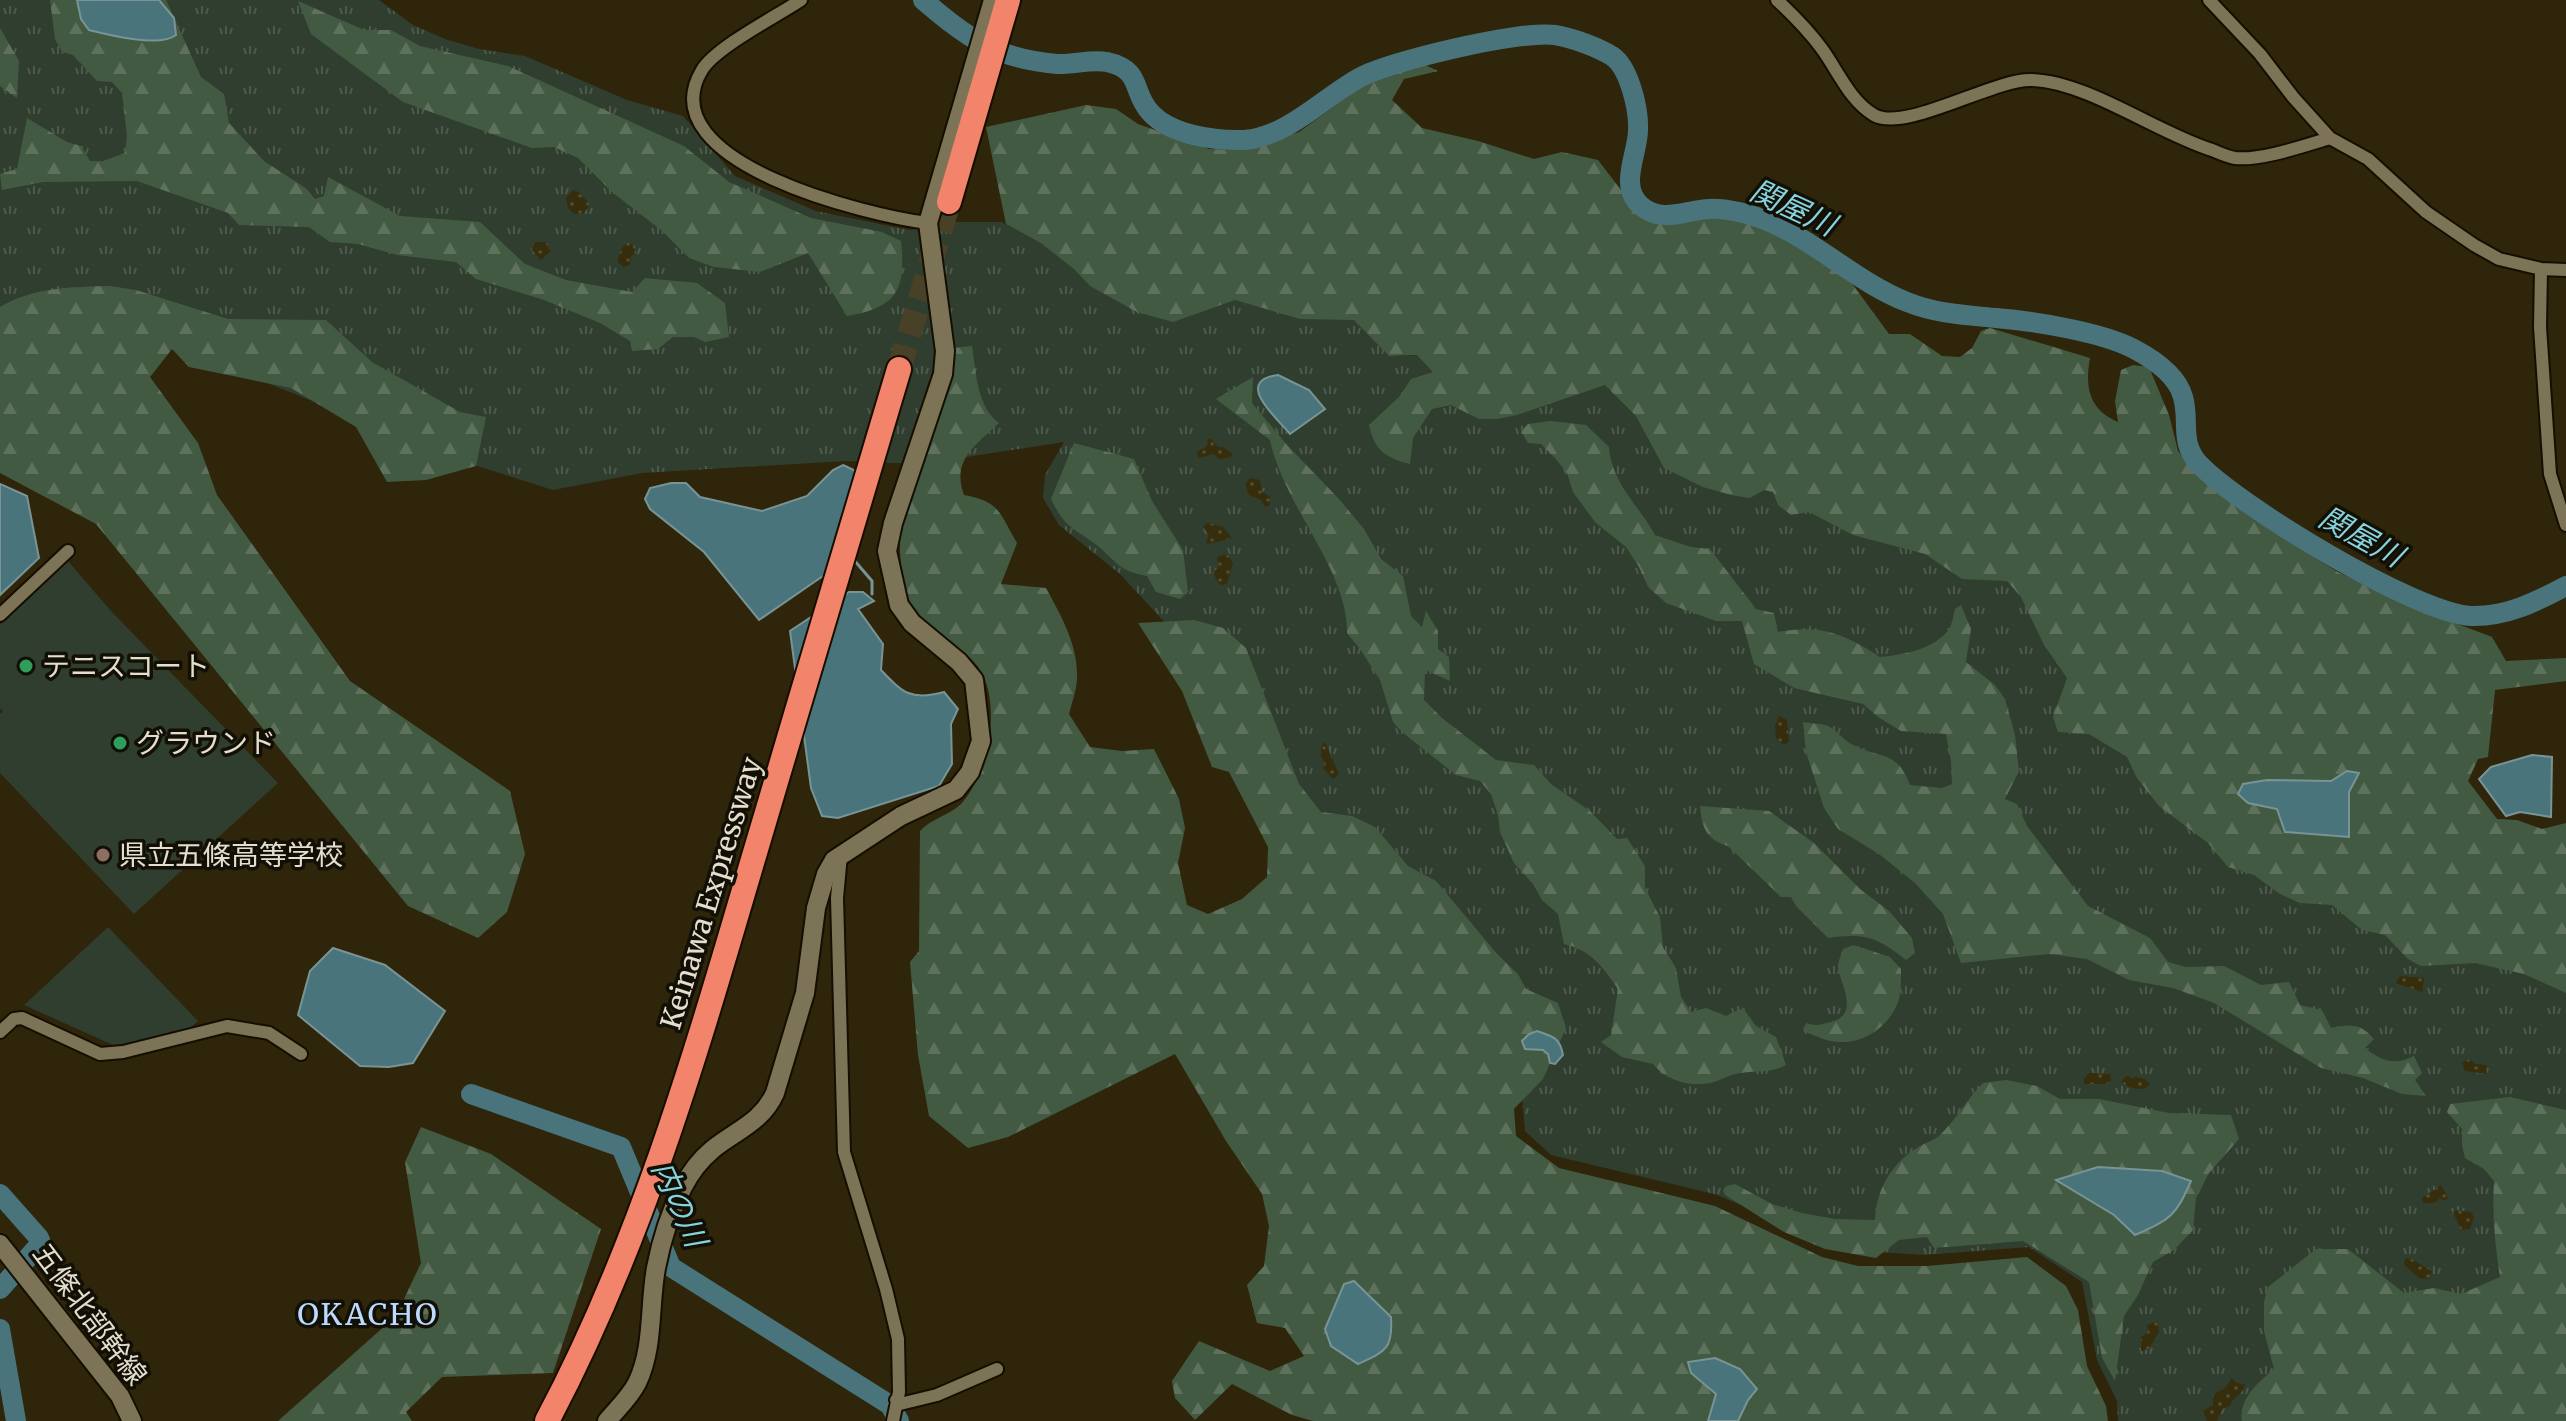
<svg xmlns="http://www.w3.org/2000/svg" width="2566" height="1421" font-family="Merriweather,'Noto Sans JP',serif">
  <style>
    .grass { fill: url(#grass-tufts) }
    .forest { fill: url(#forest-firs) }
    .sand { fill: url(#sand-dots) }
    .pitch { fill: #2f3e2e }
    .water { fill: #4a747b; stroke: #789494; stroke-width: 2 }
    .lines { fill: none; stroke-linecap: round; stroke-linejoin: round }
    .stream { stroke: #789494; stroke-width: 3 }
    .river { stroke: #4a747b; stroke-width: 20 }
    .highway-tunnel { stroke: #494127; stroke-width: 24; stroke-dasharray: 24 12; stroke-linecap: butt }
    .street-casing { stroke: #160e00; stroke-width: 16 }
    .secondary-casing { stroke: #160e00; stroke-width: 22 }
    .highway-casing { stroke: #160e00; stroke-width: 28 }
    .street { stroke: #7d7457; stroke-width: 12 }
    .secondary { stroke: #7d7457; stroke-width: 18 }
    .highway { stroke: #f2846b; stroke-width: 24 }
    .leisure-dot { fill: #2e9e5b; stroke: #120f05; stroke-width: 3 }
    .education-dot { fill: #8d6e63; stroke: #120f05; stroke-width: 3 }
    .labels { text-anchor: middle; stroke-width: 7; stroke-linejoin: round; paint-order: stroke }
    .poi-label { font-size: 28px; fill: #e3dece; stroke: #120f05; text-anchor: start }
    .street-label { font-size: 28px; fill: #e3dece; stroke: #120f05 }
    .water-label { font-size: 30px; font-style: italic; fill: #86d2df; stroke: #120f05 }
    .neighbourhood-label { font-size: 30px; letter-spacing: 2px; fill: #bbdafe; stroke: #120f05 }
  </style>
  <defs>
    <pattern id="grass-tufts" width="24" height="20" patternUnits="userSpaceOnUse" patternTransform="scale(2)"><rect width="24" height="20" fill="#2f3e2e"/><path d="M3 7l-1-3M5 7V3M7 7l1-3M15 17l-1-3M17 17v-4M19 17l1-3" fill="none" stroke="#4d594b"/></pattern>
    <pattern id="forest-firs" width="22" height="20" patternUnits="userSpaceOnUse" patternTransform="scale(2)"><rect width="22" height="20" fill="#435a42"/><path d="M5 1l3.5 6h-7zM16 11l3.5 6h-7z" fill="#5e715c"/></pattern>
    <pattern id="sand-dots" width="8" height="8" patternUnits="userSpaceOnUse" patternTransform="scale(2)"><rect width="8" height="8" fill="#352d0c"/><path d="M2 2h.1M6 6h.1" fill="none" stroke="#524b2e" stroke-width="1.8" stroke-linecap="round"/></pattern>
  </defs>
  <rect width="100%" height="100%" fill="#2e250a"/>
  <!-- grass -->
  <path class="grass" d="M0,0H379L413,25L445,39L479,49L525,56L627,100L683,116L735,176L816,211L909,230L954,222H1002L1074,262L1235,293L1378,311L1389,356L1436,355L1617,371L2012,570L2566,968V1421H2118L2117,1401L2097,1360L2082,1282L2029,1247L1924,1255L1851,1250L1714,1194L1551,1155L1525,1131L1519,1064L1320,850L1169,627L1120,574L1059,525L1043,498L1045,475L1064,442L921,464L846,461L642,473L553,490L471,464L172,345L0,377Z"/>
  <!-- forest -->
  <path class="forest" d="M50,0H166L201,77L224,94L229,123L264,161L307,189L315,199L324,196L328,177L400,216L480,222L525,264L566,280L632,292L645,278L697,283L725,303L729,337L705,342L694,337H673L658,349L632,351L630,341L600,323L544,300L476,279L456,262L397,255L358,244L330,242L309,227L239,225L228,213L137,181L43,182L2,190L0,174L17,169L27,118L67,142L81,146L90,161H103L125,153L127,136L122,93L112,82L97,81L73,55L62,52L55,39Z
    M298,1L364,30H391L420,46L508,66L684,146L729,182L811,218L882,232L901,241C906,291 897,307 847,316L808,253L760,272L714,267L689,258L661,230L612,192L578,158L554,147L532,148L403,102L311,34Z
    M0,28L19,61L17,98L0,86Z
    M1423,64L1438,71L1404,79L1392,100L1422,128L1478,141L1534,159L1562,152L1598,160L1628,199L1647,218L1669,222L1727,216L1768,231L1802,247L1848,278L1889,334H1910L1942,356L1960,357L1972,348L1981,331L1990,328L2090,358C2085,386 2088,409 2118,422L2115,401L2121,370L2133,365L2149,367L2169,415L2178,451L2188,464L2229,498L2287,541L2338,572L2397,601L2492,637L2506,661L2566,658V681L2495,690L2488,757L2478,759L2468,781L2497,819L2517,820L2542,829L2566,823V993L2524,974L2475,963L2421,966L2408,959L2385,935L2362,930L2332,905L2300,903L2280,894L2254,875L2228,867L2208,843L2159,806L2137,778L2127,757L2089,734L2058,732L2053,717L2067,678L2044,645L2021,597L2007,581L1962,579L1925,554L1853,535L1809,512L1791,515L1778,505L1773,492L1764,490L1750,498L1731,495L1703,487L1664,468L1636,416L1605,385L1517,415L1497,419H1479L1451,405L1432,409L1413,438L1410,464C1386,458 1374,450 1369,425L1399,397L1411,379L1433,372L1417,355L1389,356L1354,320L1300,319L1235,300L1173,322L1137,312L1090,286L1074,269L1042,244L1006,224L986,127L1086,105L1116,109L1138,124L1209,149L1242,150L1299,132L1365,84Z
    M110,286L136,290L228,319L326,320L372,362L460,412L486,417L476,466L426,480L387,482L356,427L291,388L189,367L172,349L150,377L198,443L217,495L350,681L510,791L525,854L507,912L478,938L408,906L96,524L0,473V307C33,287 72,287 110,286Z
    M972,346C976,372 977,407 999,423C976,445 951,460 964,495C1001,502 999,513 1017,543L1001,584L1046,588C1061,616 1078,645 1077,677C1077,689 1072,702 1069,714L1090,747L1122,751L1154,749L1179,799L1185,828L1178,863L1187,905L1208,914L1242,899L1267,877L1268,847L1229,772L1212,767L1182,691L1138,623L1194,620L1223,628L1246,648L1299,784L1321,812L1352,816L1375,827L1408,866L1436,881L1498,955L1518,974L1526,989L1558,1003L1566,1028L1543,1079L1514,1109L1516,1136L1559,1168L1715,1206L1822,1257L1858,1266H1927L2027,1257L2066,1286L2078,1310L2087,1366L2106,1406L2108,1421H1313L1292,1415L1232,1384L1195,1420L1175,1398L1172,1381L1199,1341L1270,1371L1304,1356L1285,1328L1257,1323L1247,1285L1264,1266L1269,1226L1262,1194L1226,1141L1175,1054L1008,1137L968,1148L929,1116L918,1055L910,962L919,951L920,831C932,818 950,815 961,804C990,773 1005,693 973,661C955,642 928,630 913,607C900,587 900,559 900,535L948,378L953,348Z
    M1253,377L1252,403L1287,445L1339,499L1364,529L1381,559L1403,576L1411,616L1422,627L1426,611L1438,631V649L1449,657L1450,681L1425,670L1424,700L1442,718L1496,760L1534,765L1551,784L1590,811L1617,839L1627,838L1645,866V888L1660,917L1663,947L1676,968L1681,997L1691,1012L1706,1008L1726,1016L1743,1008L1756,1026L1776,1037L1786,1065C1770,1074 1753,1070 1735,1074C1729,1075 1723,1079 1717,1081C1695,1089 1667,1082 1653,1064L1622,1057L1601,1042L1611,1035L1618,989C1603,967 1591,950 1564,944L1558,914L1542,900L1533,884L1514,863L1500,832L1498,815L1491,794L1480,781L1456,775L1402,732L1393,722L1380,680L1360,649L1347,633C1348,569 1284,507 1270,440L1216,399Z
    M1550,421L1586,425L1609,447C1612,484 1638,504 1655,535L1691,547L1710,549L1756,609L1774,613L1778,632C1820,624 1845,634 1880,657C1902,655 1930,650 1946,633C1952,627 1953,617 1955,609L1961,605L1971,629L1966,662L1995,685L2005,699L2015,735L2019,771L2005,799L2017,804L2027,826L2088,906L2150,938L2168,962L2186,967L2224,966L2261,985L2289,982L2300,1005L2322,1010L2331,1028C2351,1024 2360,1023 2374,1039L2365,1048C2381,1061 2396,1066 2414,1056L2422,1073L2415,1080L2426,1096L2402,1094L2363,1078L2321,1068L2214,1003L2173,988L2129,980L2087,959L2049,954L1961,963L1943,914L1915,883L1879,854L1838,829L1824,808L1806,752L1803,722C1811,724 1821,723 1828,726C1837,730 1843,740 1853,745C1881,759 1897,750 1910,785L1942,788L1952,784L1951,761L1946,734L1901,731L1878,717L1863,704L1794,688L1754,664L1742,621H1716L1666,603L1648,587L1639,567L1626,547L1595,522L1573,492L1567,473L1555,458L1541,444L1528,443L1521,431L1528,424Z
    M1074,443L1134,459L1152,501L1183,550L1188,592L1180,599L1156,592L1147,576C1118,570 1120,565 1099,547C1075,528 1066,530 1051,499Z
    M1700,806L1769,811L1814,843L1860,889L1889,911L1912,938L1915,953L1906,960C1877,937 1865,933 1828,938L1796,906L1791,897H1781L1728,846C1705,839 1702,827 1700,806Z
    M1853,945L1890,957L1901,969C1901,977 1901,986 1900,994C1896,1020 1868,1043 1842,1042C1828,1042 1818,1037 1806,1032L1804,1027L1807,1023C1816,1027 1822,1024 1831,1022C1860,1014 1841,986 1838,967C1838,961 1841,955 1843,949Z
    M2006,1080L2037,1086L2060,1099H2099L2169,1113L2231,1115L2239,1139L2209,1173L2196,1198L2193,1230L2174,1250L2153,1262L2138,1295L2124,1316L2115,1381L2102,1358L2089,1282L2023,1241L1934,1248L1927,1237L1899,1240L1876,1258L1825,1249L1784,1232L1725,1195L1723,1190L1726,1186L1735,1184L1772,1204L1802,1213L1835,1219L1875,1220C1876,1190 1891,1164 1917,1148C1924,1143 1933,1141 1939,1136C1956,1120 1967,1099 1983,1083Z
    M2510,1097L2566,1110V1421H2242C2238,1399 2259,1382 2274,1369L2264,1331V1302L2268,1287L2316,1249H2348L2404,1293L2434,1288L2461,1294L2500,1277C2495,1245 2492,1214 2494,1181L2484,1169L2465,1158L2462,1145V1129L2447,1112L2450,1104Z
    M421,1127L491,1154L601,1229L553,1373L442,1377L406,1412L412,1421H278L396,1316L421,1263L405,1162Z"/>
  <!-- sand -->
  <path class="sand" d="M573,190L579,192L590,205L583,214H574L568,208L566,198Z
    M536,242H548V248L551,251L541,260L532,250L533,244Z
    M630,242L637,253L631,256L630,265L623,267L618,262C617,255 623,244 630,242Z
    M1210,438L1218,447H1223L1233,454L1231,457L1219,459L1214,454L1199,458L1197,452L1207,446L1208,439Z
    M1250,478L1260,480L1262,491L1270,497V505L1265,507L1261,500L1249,495L1245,484Z
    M1207,523L1223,527L1232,538L1208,544L1206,542L1209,535L1203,527Z
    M1227,554L1233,563L1227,583L1222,585L1218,583L1213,572L1219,567L1217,557Z
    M1779,716L1787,720L1789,742L1784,745L1776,738L1775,726Z
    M1325,742L1338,772V775L1333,779L1323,768L1325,762L1321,757V747Z
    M2400,976L2424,978L2422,992L2396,983Z
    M2470,1059L2475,1064L2486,1065L2487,1074L2465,1071L2462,1062Z
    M2089,1073L2110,1074L2111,1080L2107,1084H2084V1079Z
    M2126,1076L2145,1079L2150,1084C2142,1093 2129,1088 2121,1082Z
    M2441,1185L2448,1198L2445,1201L2440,1198L2435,1203H2423L2422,1198Z
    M2456,1210L2471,1212L2474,1217L2470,1229L2461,1230L2453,1212Z
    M2410,1258L2430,1270L2432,1272L2429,1279L2419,1278L2404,1265L2405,1259Z
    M2158,1321L2159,1332L2149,1349L2141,1351V1337L2148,1332L2147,1325Z
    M2232,1378L2237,1383L2245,1384C2244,1394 2233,1396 2230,1406L2222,1409L2217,1421H2207L2203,1411L2213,1405V1395L2225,1388Z"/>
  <!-- pitch -->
  <path class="pitch" d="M68,561L111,611L278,783L134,914L0,773V714L3,711L0,709V625Z
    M108,927L198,1021L189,1029L133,1043L113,1045L24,1005Z"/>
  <!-- water -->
  <path class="water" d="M77,0H159L174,18L176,35C160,48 109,35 89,30L81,19Z
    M1278,375L1309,390L1325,409L1290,434C1276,417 1233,381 1278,375Z
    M843,465L875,480L855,554L759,620L704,552L650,509L645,499L650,488L671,483H686L700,497L762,511L807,496L833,470Z
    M0,484L27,496L39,558L0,595Z
    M849,592H863L874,601L858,609L883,644L881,670C903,693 911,701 944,692L958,709L951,724L952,764L939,786L838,818L822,816L811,788L790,631Z
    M2532,755L2552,757L2551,817L2520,812L2506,816L2479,779L2491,767Z
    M2347,771L2359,773L2349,792V837L2285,832L2277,809L2248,803L2238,794L2243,784L2267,780L2331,781Z
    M333,948L385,965L445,1011L413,1063L389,1067L360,1066L298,1015L310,971Z
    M1537,1031C1553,1036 1560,1038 1563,1055L1555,1064L1550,1063L1548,1054L1543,1050L1525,1049L1522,1041L1529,1034Z
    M2098,1167L2162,1171L2191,1181C2175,1217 2171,1219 2135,1235L2114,1215L2056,1180Z
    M1354,1281L1391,1317C1393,1349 1386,1351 1358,1364L1331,1346L1325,1329L1344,1284Z
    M1715,1358L1740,1369L1757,1389L1748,1400L1738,1421H1708L1716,1394L1691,1373L1688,1362Z"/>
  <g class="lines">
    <!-- stream -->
    <path class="stream" d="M854,560L872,581V594"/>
    <!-- river -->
    <path class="river" d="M923,0C969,39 994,58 1057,64C1073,65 1090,59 1107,62C1143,70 1131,91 1150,112C1170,135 1215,141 1244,140C1287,137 1323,98 1359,78C1389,61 1521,30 1555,35C1573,38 1597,47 1612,56C1629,67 1639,109 1638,130C1638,154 1618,186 1641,206C1663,224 1685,210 1709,209C1718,208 1729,210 1739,212C1803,226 1848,279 1907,302C1937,314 1965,315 1996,318C2033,321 2102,332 2134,349C2153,359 2177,375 2183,397C2190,421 2179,442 2199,464C2239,506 2415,613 2471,616C2506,617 2536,602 2566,586
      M471,1094L621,1147L671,1267L890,1405L899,1421
      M0,1194L39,1238L41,1243L0,1289
      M0,1329L16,1421"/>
    <!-- highway-tunnel -->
    <path class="highway-tunnel" d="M899,369L949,202"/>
    <!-- street casing -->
    <g class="street-casing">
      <path id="street" d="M801,0C777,16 716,47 702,70C646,163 871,216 928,223
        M1777,0C1793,15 1809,31 1822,49C1838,71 1850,101 1874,115C1905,133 1995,78 2032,80C2088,82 2157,133 2212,150C2219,153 2228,157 2235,158C2261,161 2306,145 2330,138
        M2209,0L2260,54L2293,97L2330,138L2368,159L2426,212L2474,245L2499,259L2541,269L2566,270
        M2541,269L2540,327L2550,474L2566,525
        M0,615L68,551
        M841,855L837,898L844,1152L886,1289L898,1339L899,1392L893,1421
        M0,1032L14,1019L22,1018L100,1054L123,1052L227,1026L269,1033L301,1054
        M896,1400L900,1404L937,1395L997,1369"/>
    </g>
    <!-- secondary casing -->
    <g class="secondary-casing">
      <path id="secondary" d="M0,1244L120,1396L132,1421
        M607,1421C617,1409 630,1397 637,1383C654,1348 649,1306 656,1268C661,1242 671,1211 683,1187C690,1173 701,1159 713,1149C737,1130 762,1122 775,1093L805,993L816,908L826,874L834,860L901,816L956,790L970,772L981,741L974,680L959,662L912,623L899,605L887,551L893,523L943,374L945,351L928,223L993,0"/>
    </g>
    <!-- highway casing -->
    <g class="highway-casing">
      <path id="highway" d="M949,202L1008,0
        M547,1421C639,1248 694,1060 749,873C799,705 848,537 899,369"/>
    </g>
    <!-- street -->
    <use href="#street" class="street"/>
    <!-- secondary -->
    <use href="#secondary" class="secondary"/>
    <!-- highway -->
    <use href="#highway" class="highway"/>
  </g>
  <!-- markers -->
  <g class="leisure-dot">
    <circle cx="26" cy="666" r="8"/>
    <circle cx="120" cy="743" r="8"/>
  </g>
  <circle class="education-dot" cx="103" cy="855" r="8"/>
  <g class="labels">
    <!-- poi labels -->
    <g class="poi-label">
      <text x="42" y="676">テニスコート</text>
      <text x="136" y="753">グラウンド</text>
      <text x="119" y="865">県立五條高等学校</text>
    </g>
    <!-- street labels -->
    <g class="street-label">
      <text transform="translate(711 893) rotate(-73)" y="10">Keinawa Expressway</text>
      <text transform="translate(90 1314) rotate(53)" y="10">五條北部幹線</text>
    </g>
    <!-- water labels -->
    <g class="water-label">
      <text transform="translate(1793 208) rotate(25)" y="10">関屋川</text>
      <text transform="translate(2361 537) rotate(29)" y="10">関屋川</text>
      <text transform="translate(679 1204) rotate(66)" y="10">内の川</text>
    </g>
    <!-- neighbourhood labels -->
    <g class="neighbourhood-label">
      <text x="368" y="1325">OKACHO</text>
    </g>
  </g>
</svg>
